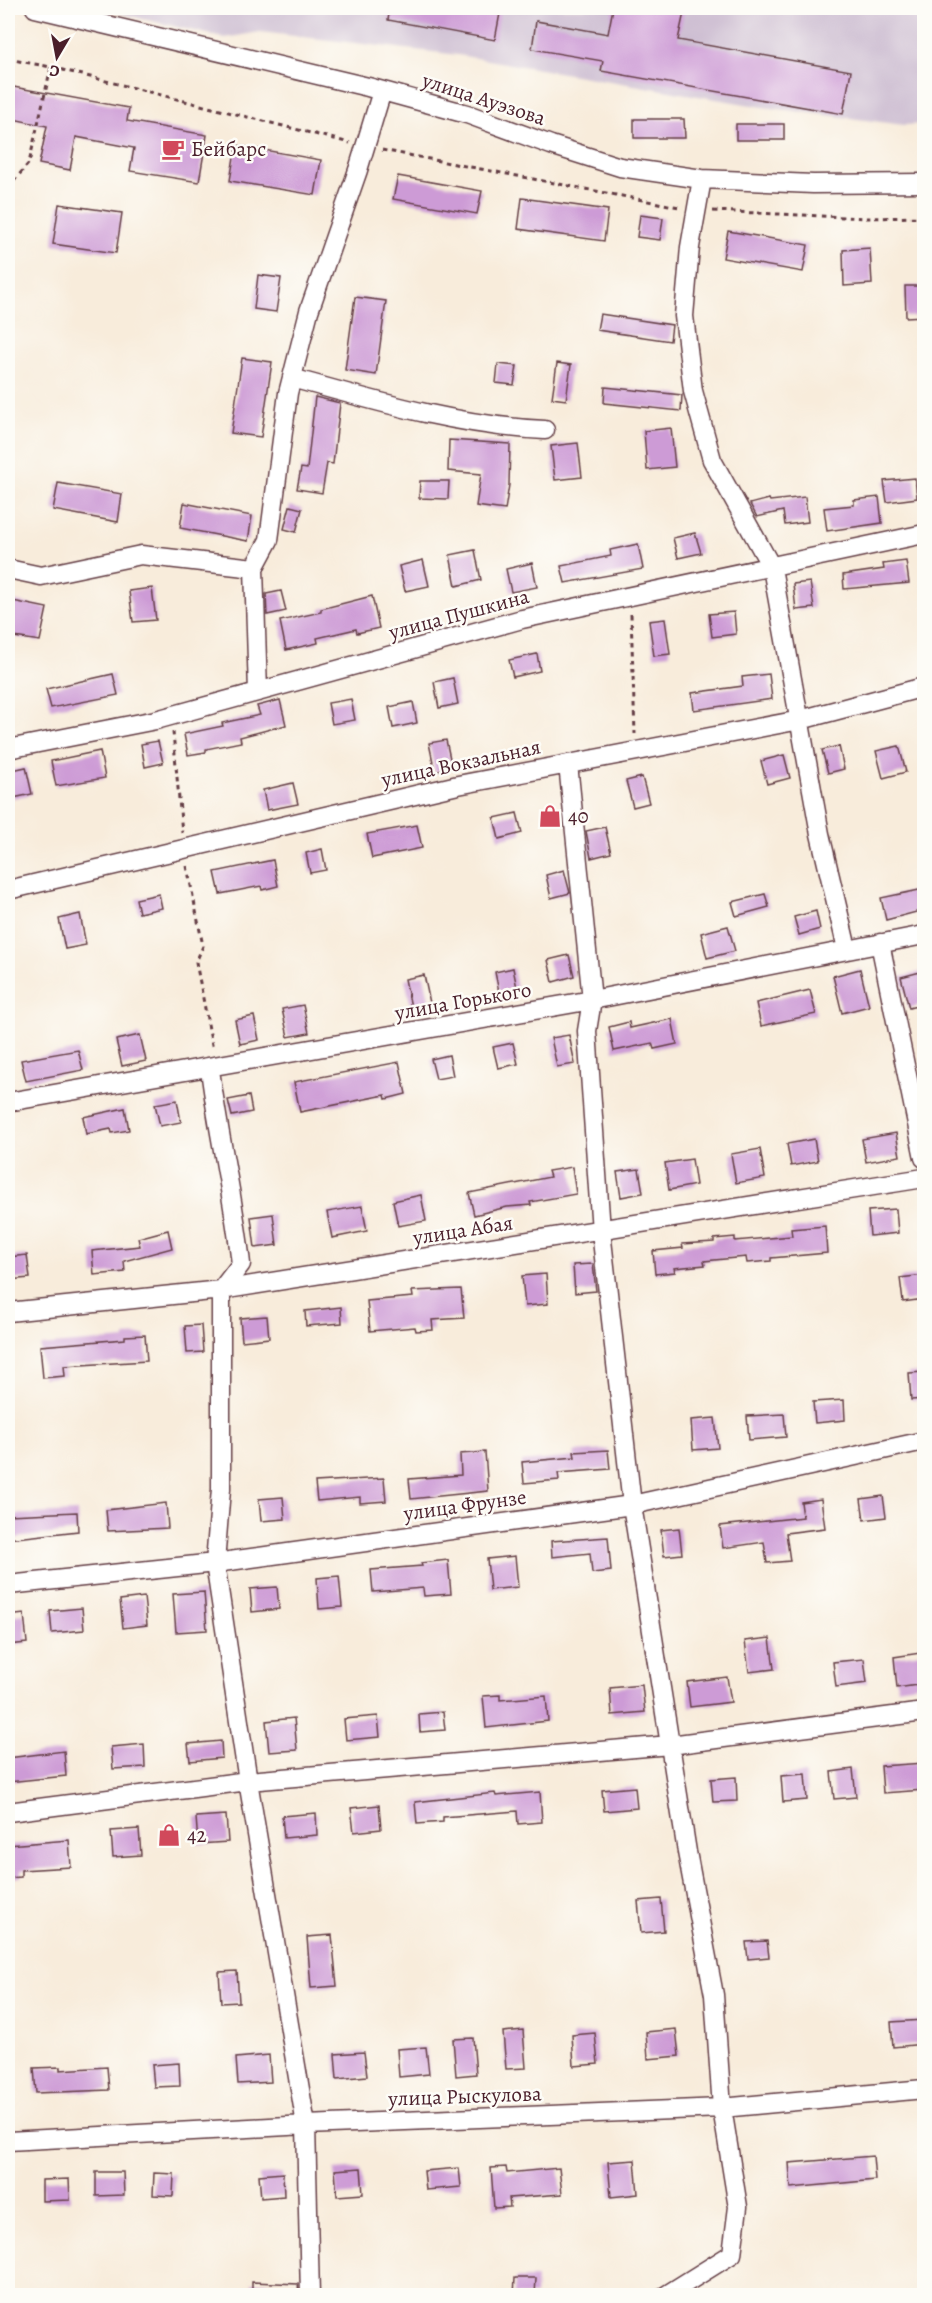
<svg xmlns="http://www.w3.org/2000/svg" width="932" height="2303" font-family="Alegreya,serif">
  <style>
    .industrial { fill: #cdbed2 }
    .building { fill: #cd9bd6 }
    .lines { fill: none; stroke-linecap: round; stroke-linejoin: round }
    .street-casing { stroke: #643e45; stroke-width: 21 }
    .path { stroke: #643e45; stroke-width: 3; stroke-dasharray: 4.5 4.5; stroke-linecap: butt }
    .street { stroke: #fff; stroke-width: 18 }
    .labels { text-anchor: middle; stroke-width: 5; stroke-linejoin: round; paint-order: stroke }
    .street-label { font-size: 21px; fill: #4a1f2b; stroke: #fdfcf7 }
    .poi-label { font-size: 21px; fill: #4a1f2b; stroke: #fdfcf7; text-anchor: start }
  </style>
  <rect width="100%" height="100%" fill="#fdfcf7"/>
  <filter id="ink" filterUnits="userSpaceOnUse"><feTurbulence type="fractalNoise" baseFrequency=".0167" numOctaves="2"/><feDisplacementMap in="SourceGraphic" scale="12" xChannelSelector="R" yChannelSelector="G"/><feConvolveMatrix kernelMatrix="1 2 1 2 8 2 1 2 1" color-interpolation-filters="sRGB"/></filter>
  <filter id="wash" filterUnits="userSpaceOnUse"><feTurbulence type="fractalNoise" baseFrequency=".008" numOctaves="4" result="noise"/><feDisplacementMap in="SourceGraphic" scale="24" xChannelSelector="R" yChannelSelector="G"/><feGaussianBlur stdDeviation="1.35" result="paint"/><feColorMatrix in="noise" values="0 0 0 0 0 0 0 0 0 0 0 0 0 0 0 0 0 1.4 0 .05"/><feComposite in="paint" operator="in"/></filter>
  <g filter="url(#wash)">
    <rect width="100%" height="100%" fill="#f8ecdb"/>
    <!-- industrial -->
    <path class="industrial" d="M96,8H924V124L904,125L763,107L458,55L260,32L225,38Z"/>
    <g id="blocks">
      <!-- building -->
      <path class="building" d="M390,8H501L495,40L388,20Z
        M613,8H685L678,40L851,71L843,114L601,71L603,61L532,49L536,21L608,34Z
        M8,86L129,108L127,121L207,135L199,182L130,171L134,148L76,137L70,170L39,164L47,126L8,118Z
        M634,119H684L685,138H634Z
        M736,124H784V140H736Z
        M236,145L321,160L315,195L230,181Z
        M398,176L482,191L477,214L393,199Z
        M522,198L608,210L604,241L518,229Z
        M59,204L122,213L116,253L53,244Z
        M640,215L663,218L660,240L637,237Z
        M728,231L808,245L803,272L723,258Z
        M870,248L872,284L844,286L843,250Z
        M258,275L281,278L276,312L254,309Z
        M905,286H924V316L906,317Z
        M355,297L386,301L376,375L345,370Z
        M600,314L672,325L670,341L597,330Z
        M242,358L272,362L261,437L231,433Z
        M557,363L571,365L566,400L552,398Z
        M498,364L517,366L514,385L496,383Z
        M605,387L682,395L681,411L604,403Z
        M315,397L340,403L333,464L327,463L322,493L297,489L301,468L307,469Z
        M671,428L675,467L647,470L644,431Z
        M449,440L510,444L509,485L505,510L476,506L481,474L448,471Z
        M578,443L582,477L555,480L551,446Z
        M915,478L917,498L887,502L884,481Z
        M420,481H449L448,499L419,498Z
        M58,483L122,494L118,522L53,510Z
        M805,497L808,522L785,525L783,511L757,517L750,504L769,499L770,501Z
        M879,497L882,523L827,531L824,508L854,505V500Z
        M184,503L252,516L248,541L180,528Z
        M290,506L302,509L296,532L284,529Z
        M695,533L701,553L678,558L673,538Z
        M638,544L643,569L565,583L561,566L611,556L610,550Z
        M475,550L481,580L456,586L450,555Z
        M423,560L429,586L405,591L399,566Z
        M906,561L909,583L844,589L843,575L884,569L883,564Z
        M532,563L537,587L511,592L506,569Z
        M810,582L814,608L796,610L793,584Z
        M152,588L156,620L133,622L129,591Z
        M281,591L286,611L267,615L266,594Z
        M372,596L379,628L357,633L356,629L317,638L318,643L286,650L280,621L321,612V609Z
        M8,600L47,608L40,641L8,636Z
        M734,612L736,634L712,637L709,614Z
        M665,619L670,654L654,656L649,621Z
        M537,654L540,671L513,677L509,660Z
        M113,674L118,695L51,708L46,689Z
        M769,674L772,699L694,710L692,693L743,686L742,677Z
        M453,678L458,704L439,708L434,682Z
        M351,699L355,720L332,724L328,703Z
        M280,700L286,725L240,737L241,742L206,749V752L188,755L184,734L223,726L222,723L260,715L257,706Z
        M413,702L417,723L393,728L389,707Z
        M446,740L452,768L435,772L429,743Z
        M158,741L163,763L145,767L141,744Z
        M839,746L844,769L828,773L822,750Z
        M899,746L906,772L883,778L876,751Z
        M100,751L105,778L56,786L51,761Z
        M784,755L790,778L767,784L761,761Z
        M26,767L32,794L13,798L8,771Z
        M642,777L649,803L633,807L626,781Z
        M293,783L298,804L267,810L263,790Z
        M517,813L522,833L499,839L494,818Z
        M417,825L422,848L372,858L367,834Z
        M605,827L611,853L591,858L586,831Z
        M322,849L326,870L310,873L306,853Z
        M273,860L278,886L262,890L261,886L220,894L215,872Z
        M564,870L570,893L551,898L546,875Z
        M924,889V910L886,920L881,898Z
        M159,894L162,908L139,913L136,899Z
        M765,894L769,907L736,916L732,902Z
        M816,911L820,929L799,935L794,917Z
        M80,914L86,945L65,949L59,919Z
        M728,926L735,951L707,958L701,933Z
        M569,955L574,976L553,982L548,960Z
        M513,968L517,988L499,992L495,972Z
        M860,969L869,1006L842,1013L833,976Z
        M924,971V1004L909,1008L901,977Z
        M424,975L430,1003L411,1007L405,979Z
        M810,990L816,1014L761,1026L756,1003Z
        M303,1005L309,1033L288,1037L282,1009Z
        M254,1016L259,1040L240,1044L235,1020Z
        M672,1019L677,1044L654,1049L652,1043L614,1051L609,1027L629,1022L630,1028Z
        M140,1035L146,1061L122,1066L116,1040Z
        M569,1035L575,1064L557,1067L551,1038Z
        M513,1043L518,1064L498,1068L493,1047Z
        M78,1050L83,1070L26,1081L21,1060Z
        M449,1055L453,1076L436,1079L431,1059Z
        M399,1062L406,1094L386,1099L385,1095L300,1112L294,1082Z
        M249,1096L252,1112L232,1116L228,1100Z
        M177,1100L181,1122L160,1126L155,1104Z
        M125,1108L129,1130L112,1133L111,1129L86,1134L83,1117Z
        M896,1133L900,1156L866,1162L862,1139Z
        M814,1139L818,1161L791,1166L787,1144Z
        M760,1149L765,1178L736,1183L731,1154Z
        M692,1159L696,1185L669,1190L665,1163Z
        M572,1167L576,1194L530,1202L531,1205L507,1207L474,1215L469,1193L550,1177L548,1171Z
        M639,1169L643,1193L621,1197L617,1172Z
        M421,1195L426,1221L398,1226L393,1201Z
        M362,1206L367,1231L332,1238L327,1212Z
        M896,1209L898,1233L870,1236L868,1211Z
        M273,1214L277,1245L255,1248L251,1217Z
        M825,1226L827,1253L771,1258V1261L747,1263L746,1257L704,1261L705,1265L674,1268L675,1272L655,1274L653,1251L683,1248L682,1244L714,1242V1239L735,1237V1241L792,1236L791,1229Z
        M168,1230L172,1248L124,1261L125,1272L94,1275L92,1251L140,1246L138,1238Z
        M27,1255L30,1278L8,1280V1257Z
        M593,1264L596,1291L575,1293L573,1265Z
        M546,1274L548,1304L525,1306L522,1276Z
        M924,1275V1299L903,1302L900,1278Z
        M461,1289L464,1318L432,1320L433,1330L416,1331L415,1327L370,1331L367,1301L413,1297L412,1291Z
        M341,1307L342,1323L306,1326L305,1311Z
        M267,1316L269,1338L242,1341L240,1318Z
        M201,1325L203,1352L187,1353L185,1326Z
        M145,1335L147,1361L64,1366L65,1376L43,1378L40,1346L125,1339V1336Z
        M924,1372V1399L911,1400L909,1373Z
        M844,1400L845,1420L815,1423L813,1402Z
        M784,1414L786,1437L749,1440L747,1416Z
        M715,1418L718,1448L693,1450L691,1420Z
        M608,1450L610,1469L558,1473L559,1480L524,1483L522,1462L575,1457L574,1452Z
        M485,1452L488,1491L411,1499L409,1479L461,1475L460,1454Z
        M384,1478L386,1501L360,1503V1497L317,1501L315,1482Z
        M883,1496L886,1517L864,1520L861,1499Z
        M283,1497L285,1519L261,1521L259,1499Z
        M821,1499L825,1528L786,1533L790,1561L767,1563L764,1542L723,1548L720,1526L803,1517L801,1502Z
        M166,1503L168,1528L108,1531L106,1510Z
        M77,1512L78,1531L8,1539V1515Z
        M679,1528L682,1554L664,1556L661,1530Z
        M608,1537L611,1571L592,1573L590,1553L552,1557L551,1541Z
        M515,1556L518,1587L490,1590L487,1559Z
        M448,1560L451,1594L424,1596L423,1588L373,1592L371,1570L422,1566L421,1563Z
        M339,1576L342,1607L319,1609L317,1578Z
        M277,1587L279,1609L252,1612L250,1589Z
        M204,1592L207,1630L176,1632L173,1594Z
        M144,1597L147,1625L123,1628L120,1600Z
        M82,1608L84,1630L52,1633L50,1611Z
        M24,1614L27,1643L8,1645V1616Z
        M770,1638L774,1669L749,1672L745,1641Z
        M920,1653L924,1684L897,1688L894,1657Z
        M864,1659L867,1683L836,1687L833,1662Z
        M727,1677L731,1702L690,1707L687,1682Z
        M642,1685L645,1712L612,1715L610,1688Z
        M500,1695V1700L546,1696L548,1721L486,1728L483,1696Z
        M443,1712L445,1730L420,1732L419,1714Z
        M378,1716L380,1737L346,1740L344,1719Z
        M294,1718L297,1750L269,1752L266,1721Z
        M221,1741L222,1758L190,1761L188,1744Z
        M144,1744L145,1767L113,1769L111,1747Z
        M64,1751L66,1776L8,1782V1758Z
        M924,1763V1790L883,1793L881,1766Z
        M853,1769L856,1797L834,1799L831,1772Z
        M805,1774L807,1800L783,1802L781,1776Z
        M736,1777L737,1801L713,1802L711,1779Z
        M635,1787L637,1808L604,1811L602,1790Z
        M540,1792L542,1822L518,1824L517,1811L443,1817V1822L417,1824L415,1802L495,1793L496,1796Z
        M379,1805L381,1829L354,1832L351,1808Z
        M316,1813L317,1835L284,1838L282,1816Z
        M226,1815L228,1842L198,1844L196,1817Z
        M139,1829L141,1855L113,1857L111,1831Z
        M69,1840L71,1867L21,1870V1877L8,1878V1845Z
        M661,1899L664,1931L641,1933L638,1901Z
        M332,1935L337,1986L311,1988L307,1937Z
        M767,1941L769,1957L748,1959L746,1942Z
        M237,1971L239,2002L221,2003L219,1972Z
        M924,2020V2044L893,2047L891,2022Z
        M676,2029L679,2056L648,2059L646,2032Z
        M523,2030L526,2068L506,2069L503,2032Z
        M595,2033L598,2064L574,2066L572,2035Z
        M473,2038L476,2074L456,2076L453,2039Z
        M426,2047L429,2074L399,2077L397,2049Z
        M364,2052L367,2076L337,2079L335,2054Z
        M269,2055L271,2082L238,2084L236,2058Z
        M179,2063L180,2086L154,2087L152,2065Z
        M60,2067V2070L107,2067L109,2090L36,2093L34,2068Z
        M873,2156L875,2180L791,2188L789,2163Z
        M635,2160L638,2194L611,2197L608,2162Z
        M506,2167L507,2173L559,2168L562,2194L509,2198L510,2207L494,2208L491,2168Z
        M361,2168L363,2194L337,2196L335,2170Z
        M459,2168L461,2187L426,2190L424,2171Z
        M96,2172H123L124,2195L96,2196Z
        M154,2173L174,2174L173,2196L153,2195Z
        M283,2173L284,2196L261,2198L259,2175Z
        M69,2179L70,2200L42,2201V2180Z
        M515,2278H536L535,2295H514Z
        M252,2282L298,2284L299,2295H252Z"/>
    </g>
  </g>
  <g filter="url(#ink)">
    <use href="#blocks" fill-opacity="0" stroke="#643e45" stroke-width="1.5"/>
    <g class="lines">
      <!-- street casing -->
      <g class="street-casing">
        <path id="street" d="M35,8L368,87L467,114L551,145L620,167L702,179L813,184L924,183
          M702,179L690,247L684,316L693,391L712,460L772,568L820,834L847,949
          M292,378C375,401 458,426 545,430
          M8,569L41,576L141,555L254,568
          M258,692L254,568L269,540L288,393L309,311L358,170L382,91
          M8,749L156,720L522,619L924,534
          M568,764L592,1000L587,1031L601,1231L632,1505L687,1852L714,1995L722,2108L738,2207L732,2254L665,2296
          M8,890L458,785L800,720L924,687
          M880,943L924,1158
          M210,1069C218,1134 234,1198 241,1264L221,1290V1489L215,1563L248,1781L306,2125L310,2296
          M8,1102L592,1000L924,935
          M8,1312L221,1290L924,1178
          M8,1585L215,1563L632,1505L924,1441
          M8,1812L248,1781L670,1745L924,1712
          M8,2141L306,2125L722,2108L924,2089"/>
      </g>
      <!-- path -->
      <path class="path" d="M8,59L51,67L350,143
        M382,150L679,207
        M8,188L29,163L51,67
        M713,211L866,218L924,217
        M631,614L635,734
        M173,732L182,833
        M187,866L203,946L196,962L213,1050"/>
      <!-- street -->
      <use href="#street" class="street"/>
    </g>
  </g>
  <!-- icons -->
  <defs>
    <g id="cafe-bare" transform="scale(1.8)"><path d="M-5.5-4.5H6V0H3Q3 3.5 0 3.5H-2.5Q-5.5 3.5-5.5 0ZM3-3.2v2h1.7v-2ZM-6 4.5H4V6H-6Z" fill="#d1495b" stroke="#fdfcf7" stroke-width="2.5" paint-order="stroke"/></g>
    <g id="shop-bare" transform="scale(1.8)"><path d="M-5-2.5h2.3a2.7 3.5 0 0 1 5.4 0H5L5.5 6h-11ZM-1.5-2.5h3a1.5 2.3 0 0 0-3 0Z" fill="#d1495b" stroke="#fdfcf7" stroke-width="2.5" paint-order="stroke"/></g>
  </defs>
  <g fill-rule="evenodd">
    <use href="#cafe-bare" x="173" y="149"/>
    <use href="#shop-bare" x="550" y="816"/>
    <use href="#shop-bare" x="169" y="1835"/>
  </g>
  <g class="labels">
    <!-- street labels -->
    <g class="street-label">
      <text transform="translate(484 99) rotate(18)" y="7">улица Ауэзова</text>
      <text transform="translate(459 614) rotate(-15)" y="7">улица Пушкина</text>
      <text transform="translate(461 763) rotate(-12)" y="7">улица Вокзальная</text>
      <text transform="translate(463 1001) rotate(-10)" y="7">улица Горького</text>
      <text transform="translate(463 1230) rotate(-9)" y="7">улица Абая</text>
      <text transform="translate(465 1505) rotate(-8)" y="7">улица Фрунзе</text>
      <text transform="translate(465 2096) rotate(-2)" y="7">улица Рыскулова</text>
    </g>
    <!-- poi labels -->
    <g class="poi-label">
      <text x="191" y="156">Бейбарс</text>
      <text x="568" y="823">40</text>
      <text x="187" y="1842">42</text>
    </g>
  </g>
  <!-- margin -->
  <rect width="932" height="2303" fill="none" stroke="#fdfcf7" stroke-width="30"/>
  <!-- north arrow -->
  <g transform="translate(57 57) rotate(190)" stroke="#fdfcf7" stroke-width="4.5" paint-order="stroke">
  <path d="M0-4.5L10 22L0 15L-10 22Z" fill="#4a1f2b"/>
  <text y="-9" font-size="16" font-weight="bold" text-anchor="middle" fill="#4a1f2b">С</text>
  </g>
</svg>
